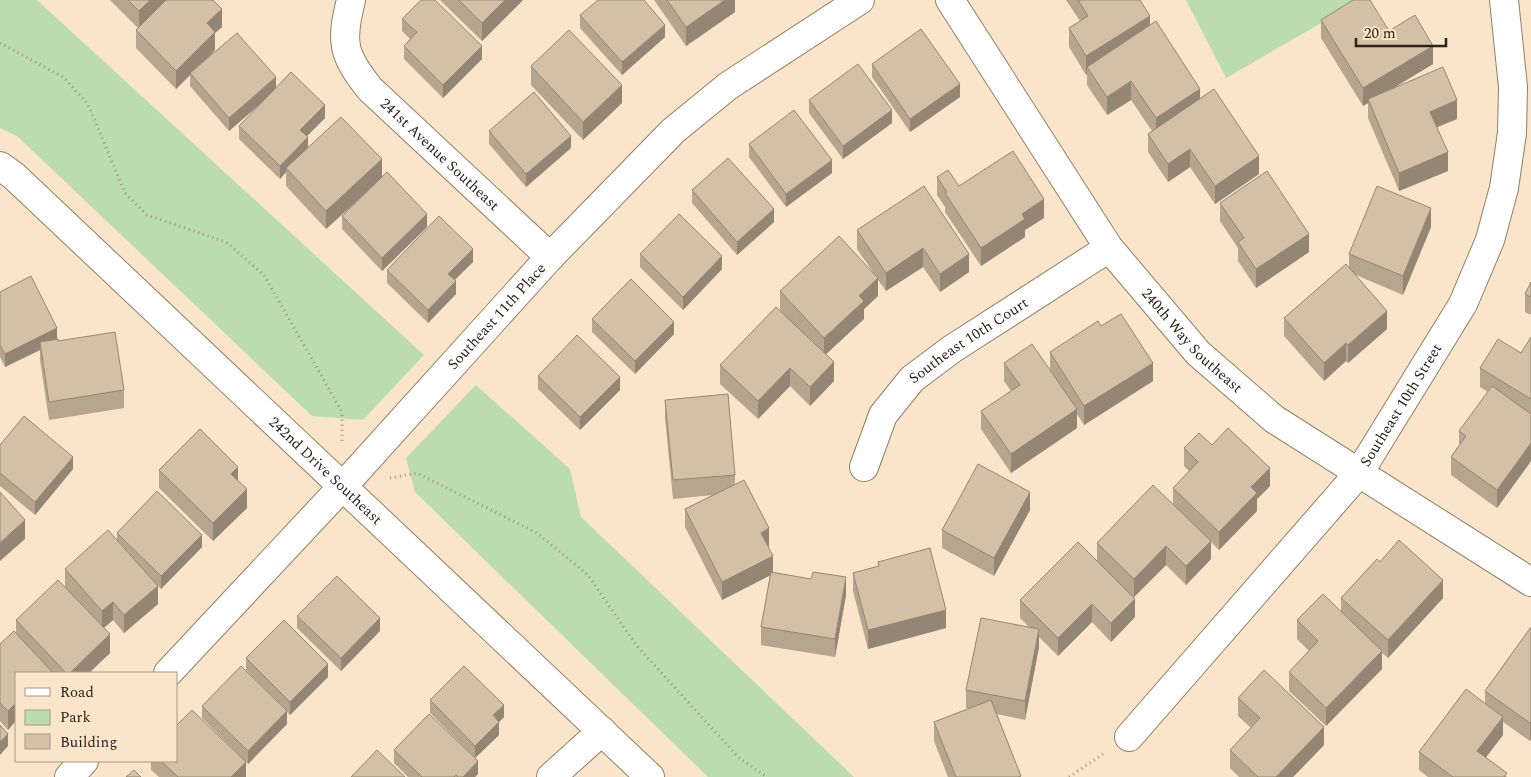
<svg xmlns="http://www.w3.org/2000/svg" width="1531" height="777" font-family="Spectral,serif">
  <style>
    .green { fill: #bbdcaf }
    .lines { fill: none; stroke-linecap: round; stroke-linejoin: round }
    .minor-casing { stroke: #917e65; stroke-width: 30 }
    .path { stroke: #a2927f; stroke-width: 3; stroke-dasharray: 1 4; stroke-linecap: butt }
    .minor { stroke: #fff; stroke-width: 28 }
    .wall { fill: #b6a58f }
    .shaded-wall { fill: #948674 }
    .building { fill: #d4c0a6; stroke: #948674 }
    .labels { text-anchor: middle; stroke-width: 4.5; stroke-linejoin: round; paint-order: stroke }
    .street-label { font-size: 15px; fill: #2b2319; stroke: #fae5ca }
  </style>
  <rect width="100%" height="100%" fill="#fae5ca"/>
  <!-- green -->
  <path class="green" d="M0,0H37L424,355L363,420L312,416L17,136L0,128Z
    M1186,0H1361L1226,78Z
    M476,385L570,469L581,517L854,777H708L415,492L406,458Z"/>
  <g class="lines">
    <!-- minor casing -->
    <g class="minor-casing">
      <g id="minor">
        <path id="s1" d="M351,0C340,43 343,55 370,89L550,257"/>
        <path id="s2" d="M950,0L1109,248L1198,353L1274,419L1531,582"/>
        <path id="s3" d="M0,166L14,176L650,777"/>
        <path id="s4" d="M864,467L883,415L912,379L952,349L1109,248"/>
        <path id="s5" d="M168,673L343,486L550,257L673,131L728,86L860,0"/>
        <path id="s6" d="M1129,737L1359,473L1463,304L1490,240L1504,188L1512,133L1513,87L1504,0"/>
        <path d="M69,777L84,761"/>
        <path d="M551,777L602,731"/>
      </g>
    </g>
    <!-- path -->
    <path class="path" d="M0,43L63,77L88,104L125,193L147,215L226,242L264,275L342,412V442
      M390,478L417,473L537,533L588,575L636,645L739,758L767,777
      M1069,777L1106,752"/>
    <!-- minor -->
    <use href="#minor" class="minor"/>
  </g>
  <!-- wall -->
  <path class="wall" d="M110,0H213L222,27L215,33V50L203,63L276,87L325,118L307,136L308,148L382,177L427,227L382,271L342,229V216L361,197L326,229L286,186V172L280,179L239,139V126L259,105L229,131L190,86V75L176,89L136,48V30L138,28Z
    M440,0H523L482,41Z
    M654,0H735V12L686,46Z
    M1066,0H1140L1150,25L1200,98L1259,174L1215,204L1190,167L1168,182L1148,152V134L1152,131L1131,100L1107,115L1087,85V74L1086,75L1069,47V28L1080,21Z
    M580,15L665,37L622,75L580,28Z
    M402,19L482,59L443,98L404,59V46L410,39L402,31Z
    M1321,20L1389,31L1433,64L1391,89L1457,119L1437,127L1448,171L1399,191L1368,118V103L1363,106L1321,38Z
    M872,64L960,97L910,132L872,77Z
    M531,66L622,103L583,140L531,85Z
    M809,100L892,123L843,159L809,113Z
    M489,131L571,148L526,187L489,144Z
    M749,144L832,173L786,207L749,157Z
    M937,177L959,186L1044,218L1025,230V237L981,266L945,212V207L937,195Z
    M924,186L969,272L940,292L923,267L886,291L878,280V296L864,309V319L826,354L834,381L810,406L790,386L758,419L720,384V365L786,317L780,310V291L873,272L857,249V230Z
    M692,190L774,222L737,255L692,203Z
    M1220,203L1309,252L1256,288L1238,261V248L1220,221Z
    M1431,227L1403,295L1356,275L1387,329L1348,363L1346,361L1324,381L1284,336V318L1349,267V254Z
    M640,254L722,269L683,310L640,267Z
    M473,262L455,280L456,294L428,323L387,283V270Z
    M1531,282V315L1525,312V294Z
    M0,292L57,339L58,341L124,390V408L49,420L40,360V350L5,367L0,357Z
    M592,319L674,334L635,374L592,332Z
    M1101,326L1153,381L1084,425L1077,414V428L1011,473L981,429V411L1011,391L1004,381V363L1050,370V352Z
    M1531,337V461L1497,508L1451,475V457L1459,445V431L1488,392L1480,387V368L1521,353Z
    M538,376L620,390L580,430L538,389Z
    M665,400L735,475V484L769,546L768,547L773,573L846,595L835,657L761,645V627L770,575L722,600L685,527V509L713,495L673,499L665,418Z
    M0,445L73,469L35,515L0,486Z
    M1212,445L1270,486L1257,499V511L1219,550L1211,542V559L1186,585L1166,565L1134,597L1135,617L1111,642L1092,622L1058,656L1039,637V647L1025,720L997,714L1021,777H948L934,741V722L969,708H966V690L1029,627L1020,618V600L1097,561V543L1173,504V488L1189,471L1184,466V448Z
    M159,470L238,481L247,508L213,541L159,488Z
    M1030,510L994,576L942,548V530Z
    M117,533L202,547L161,589L158,586V604L124,633L113,620L104,628L110,653L89,673H16L8,730L0,721V644L16,632V620L65,587V569L117,540Z
    M878,562L946,628L868,649L853,591V573L878,566Z
    M1380,562L1443,598L1388,658L1382,653V669L1326,726L1289,691V672L1309,651L1297,639V620L1341,611V598Z
    M297,616L380,631L341,671L297,628Z
    M1531,627V740L1530,741L1503,722V735L1486,757L1507,777H1428L1419,770V752L1485,703V691Z
    M246,658L328,677L290,715L246,670Z
    M1238,698L1324,745L1293,777H1239L1230,768V750L1251,728L1238,716Z
    M430,700L504,717L499,722V735L475,758L430,713Z
    M202,706L287,724L248,764L246,762V777H159L151,770V761H176L240,756L202,718Z
    M394,750L478,774L475,777H408L394,763Z"/>
  <!-- shaded-wall -->
  <path class="shaded-wall" d="M150,0H169L139,29V11Z
    M505,0H523L482,41V23Z
    M725,0H735V12L686,46V27Z
    M222,9V27L215,33V50L191,74L190,73V75L176,89V71L207,23Z
    M1150,16V34L1087,67V74L1086,75V56Z
    M665,25V37L622,75V62Z
    M482,46V59L443,98V85Z
    M1433,46V64L1369,103L1368,99V103L1363,106V88Z
    M276,77V90L229,131V118Z
    M1131,81V100L1107,115V97Z
    M960,84V97L910,132V119Z
    M622,85V103L583,140V122Z
    M1200,89V107L1156,136V118Z
    M1457,100V119L1430,130V112Z
    M325,105V118L300,143V130Z
    M892,110V123L843,159V146Z
    M571,136V148L526,187V174Z
    M308,137V150L286,168V172L280,179V166Z
    M1190,149V167L1168,182V164Z
    M1448,152V171L1399,191V173Z
    M1259,156V174L1215,204V186Z
    M382,159V178L326,229V211Z
    M832,160V173L786,207V194Z
    M1044,199V218L1025,230V237L981,266V248L1022,214Z
    M1431,208V227L1403,295V276Z
    M774,209V222L737,255V242Z
    M427,214V227L382,271V258Z
    M1309,234V252L1256,288V269Z
    M923,248V267L886,291V273Z
    M473,249V262L448,286V274Z
    M969,254V272L940,292V274Z
    M722,256V269L683,310V297Z
    M878,278V296L864,309V319L824,356V338L859,296Z
    M456,281V294L428,323V310Z
    M1387,311V329L1348,363V345Z
    M674,322V334L635,374V361Z
    M57,328V341L40,342V350L5,367V354Z
    M1346,343V361L1324,381V363Z
    M834,362V381L810,406V387Z
    M1153,363V381L1084,425V406Z
    M790,368V386L758,419V401Z
    M620,377V390L580,430V417Z
    M1077,409V428L1011,473V454Z
    M1531,443V461L1497,508V490Z
    M73,457V469L35,515V502Z
    M238,467V486L231,474Z
    M1270,468V486L1257,499V511L1219,550V532L1251,487Z
    M247,489V508L213,541V523Z
    M1030,492V510L994,576V558Z
    M25,520V539L0,561V543Z
    M769,528V546L761,551V533Z
    M202,535V547L161,589V576Z
    M1211,541V559L1186,585V566Z
    M1166,546V565L1134,597V579Z
    M773,556V574L722,600V582Z
    M846,577V595L835,657V639Z
    M1443,580V598L1388,658V640Z
    M158,586V604L124,633V615Z
    M1135,599V617L1111,642V623Z
    M113,602V620L102,629V611Z
    M1092,604V622L1058,656V638Z
    M946,610V628L868,649V630Z
    M380,618V631L341,671V658Z
    M1039,629V647L1025,720V701Z
    M110,634V653L89,673H70Z
    M1382,651V669L1326,726V708Z
    M328,664V677L290,715V702Z
    M16,703V721L8,730V711Z
    M504,705V717L493,728V715Z
    M287,711V724L248,764V751Z
    M1503,717V735L1477,769V751Z
    M499,722V735L475,758V746Z
    M1531,722V740L1530,741V723Z
    M1324,727V745L1293,777H1276Z
    M8,734V746L0,755V742Z
    M478,761V774L475,777H463Z
    M246,762V777H231Z"/>
  <!-- building -->
  <path class="building" d="M128,0H150L139,11Z
    M166,0H213L222,9L207,23L215,32L176,71L136,30Z
    M421,0H435L482,46L443,85L404,46L417,32L402,19Z
    M459,0H505L482,23Z
    M598,0H644L665,25L622,62L580,15Z
    M667,0H725L686,27Z
    M1078,0H1140L1150,16L1086,56L1069,28L1088,16Z
    M1353,0H1370L1389,31L1415,15L1433,46L1363,88L1321,20Z
    M1156,21L1200,89L1156,118L1131,81L1107,97L1087,67Z
    M921,29L960,84L910,119L872,64Z
    M569,30L622,85L583,122L531,66Z
    M237,33L276,77L229,118L190,73Z
    M858,64L892,110L843,146L809,100Z
    M1443,67L1457,100L1430,112L1448,152L1399,173L1368,99Z
    M291,72L325,105L300,130L308,137L280,166L239,126Z
    M1214,89L1259,156L1215,186L1190,149L1168,164L1148,134Z
    M534,92L571,136L526,174L489,131Z
    M794,110L832,160L786,194L749,144Z
    M341,117L382,159L326,211L286,168Z
    M1013,151L1044,199L1022,214L1025,219L981,248L945,193L947,192L937,177L948,170L959,186Z
    M728,158L774,209L737,242L692,190Z
    M1267,171L1309,234L1256,269L1238,242L1244,238L1220,203Z
    M387,172L427,214L382,258L342,216Z
    M924,186L969,254L940,274L923,248L886,273L857,230Z
    M1377,186L1431,208L1403,276L1349,254Z
    M679,214L722,256L683,297L640,254Z
    M439,216L473,249L448,274L456,281L428,310L387,270Z
    M839,236L878,278L859,296L864,301L824,338L780,291Z
    M1346,264L1387,311L1348,345L1346,343L1324,363L1284,318Z
    M31,276L57,328L5,354L0,345V292Z
    M631,279L674,322L635,361L592,319Z
    M1531,282V297L1525,294Z
    M776,307L834,362L810,387L790,368L758,401L720,365Z
    M1121,314L1153,363L1084,406L1050,352L1098,321L1101,326Z
    M115,332L124,390L49,402L40,342L58,339V341Z
    M577,335L620,377L580,417L538,376Z
    M1531,337V399L1480,368L1498,339L1521,353Z
    M1032,344L1077,409L1011,454L981,411L1020,385L1004,363Z
    M1492,386L1531,414V443L1497,490L1451,457L1466,436L1459,431Z
    M728,394L735,475L673,480L665,400Z
    M24,416L73,457L35,502L0,473V445Z
    M1228,428L1270,468L1251,487L1257,493L1219,532L1173,488L1198,462L1184,448L1199,433L1212,445Z
    M200,429L238,467L231,474L247,489L213,523L159,470Z
    M978,464L1030,492L994,558L942,530Z
    M744,480L769,528L761,533L773,556L722,582L685,509Z
    M1153,485L1211,541L1186,566L1166,546L1134,579L1097,543Z
    M157,491L202,535L161,576L117,533Z
    M0,492L25,520L0,543Z
    M108,530L158,586L124,615L113,602L102,611L65,569Z
    M1399,540L1443,580L1388,640L1341,598L1377,559L1380,562Z
    M1078,542L1135,599L1111,623L1092,604L1058,638L1020,600Z
    M930,548L946,610L868,630L853,573L879,566L878,562Z
    M771,572L811,579L813,572L846,577L835,639L761,627Z
    M337,576L380,618L341,658L297,616Z
    M58,580L110,634L70,673H66L16,620Z
    M1323,594L1382,651L1326,708L1289,672L1318,641L1297,620Z
    M981,618L1039,629L1025,701L966,690Z
    M284,620L328,664L290,702L246,658Z
    M1531,627V722L1530,723L1485,691Z
    M14,631L53,673H16V703L8,711L0,703V644Z
    M241,666L287,711L248,751L202,706Z
    M464,666L504,705L493,715L499,722L475,746L430,700Z
    M1264,670L1324,727L1276,777H1258L1230,750L1260,718L1238,698Z
    M1466,689L1503,717L1477,751L1507,773L1504,777H1453L1419,752Z
    M991,700L1021,776L1018,777H956L934,722Z
    M192,710L246,762L231,777H178L161,761H176V726Z
    M429,714L478,761L463,777H458L456,775L454,777H422L394,750Z
    M0,725L8,734L0,742Z
    M377,750L405,777H351Z
    M134,770L141,777H126Z"/>
  <g class="labels">
    <!-- street labels -->
    <g class="street-label">
      <text dy="5" stroke="none"><textPath href="#s1" startOffset="192">241st Avenue Southeast</textPath></text>
      <text dy="5" stroke="none"><textPath href="#s5" startOffset="485">Southeast 11th Place</textPath></text>
      <text dy="5" stroke="none"><textPath href="#s2" startOffset="419">240th Way Southeast</textPath></text>
      <text dy="5" stroke="none"><textPath href="#s4" startOffset="170">Southeast 10th Court</textPath></text>
      <text dy="5" stroke="none"><textPath href="#s6" startOffset="430">Southeast 10th Street</textPath></text>
      <text dy="5" stroke="none"><textPath href="#s3" startOffset="446">242nd Drive Southeast</textPath></text>
    </g>
  </g>
  <!-- legend -->
  <rect x="15" y="672" width="162" height="90" fill="#fae5ca" stroke="#a79783"/>
  <rect x="25" y="688" width="25" height="8" fill="#ffffff" stroke="#a79783"/>
  <text x="60" y="697" font-size="15" fill="#2b2319">Road</text>
  <rect x="25" y="710" width="25" height="15" fill="#bbdcaf" stroke="#a79783"/>
  <text x="60" y="722" font-size="15" fill="#2b2319">Park</text>
  <rect x="25" y="734" width="25" height="15" fill="#d4c0a6" stroke="#a79783"/>
  <text x="60" y="747" font-size="15" fill="#2b2319">Building</text>
  <!-- scale -->
  <path d="M1356 38v8h90v-8" fill="none" stroke="#2b2319" stroke-width="2.5"/>
  <text x="1364" y="38" font-size="15" fill="#2b2319" stroke="#fae5ca" stroke-width="4" paint-order="stroke">20 m</text>
</svg>
